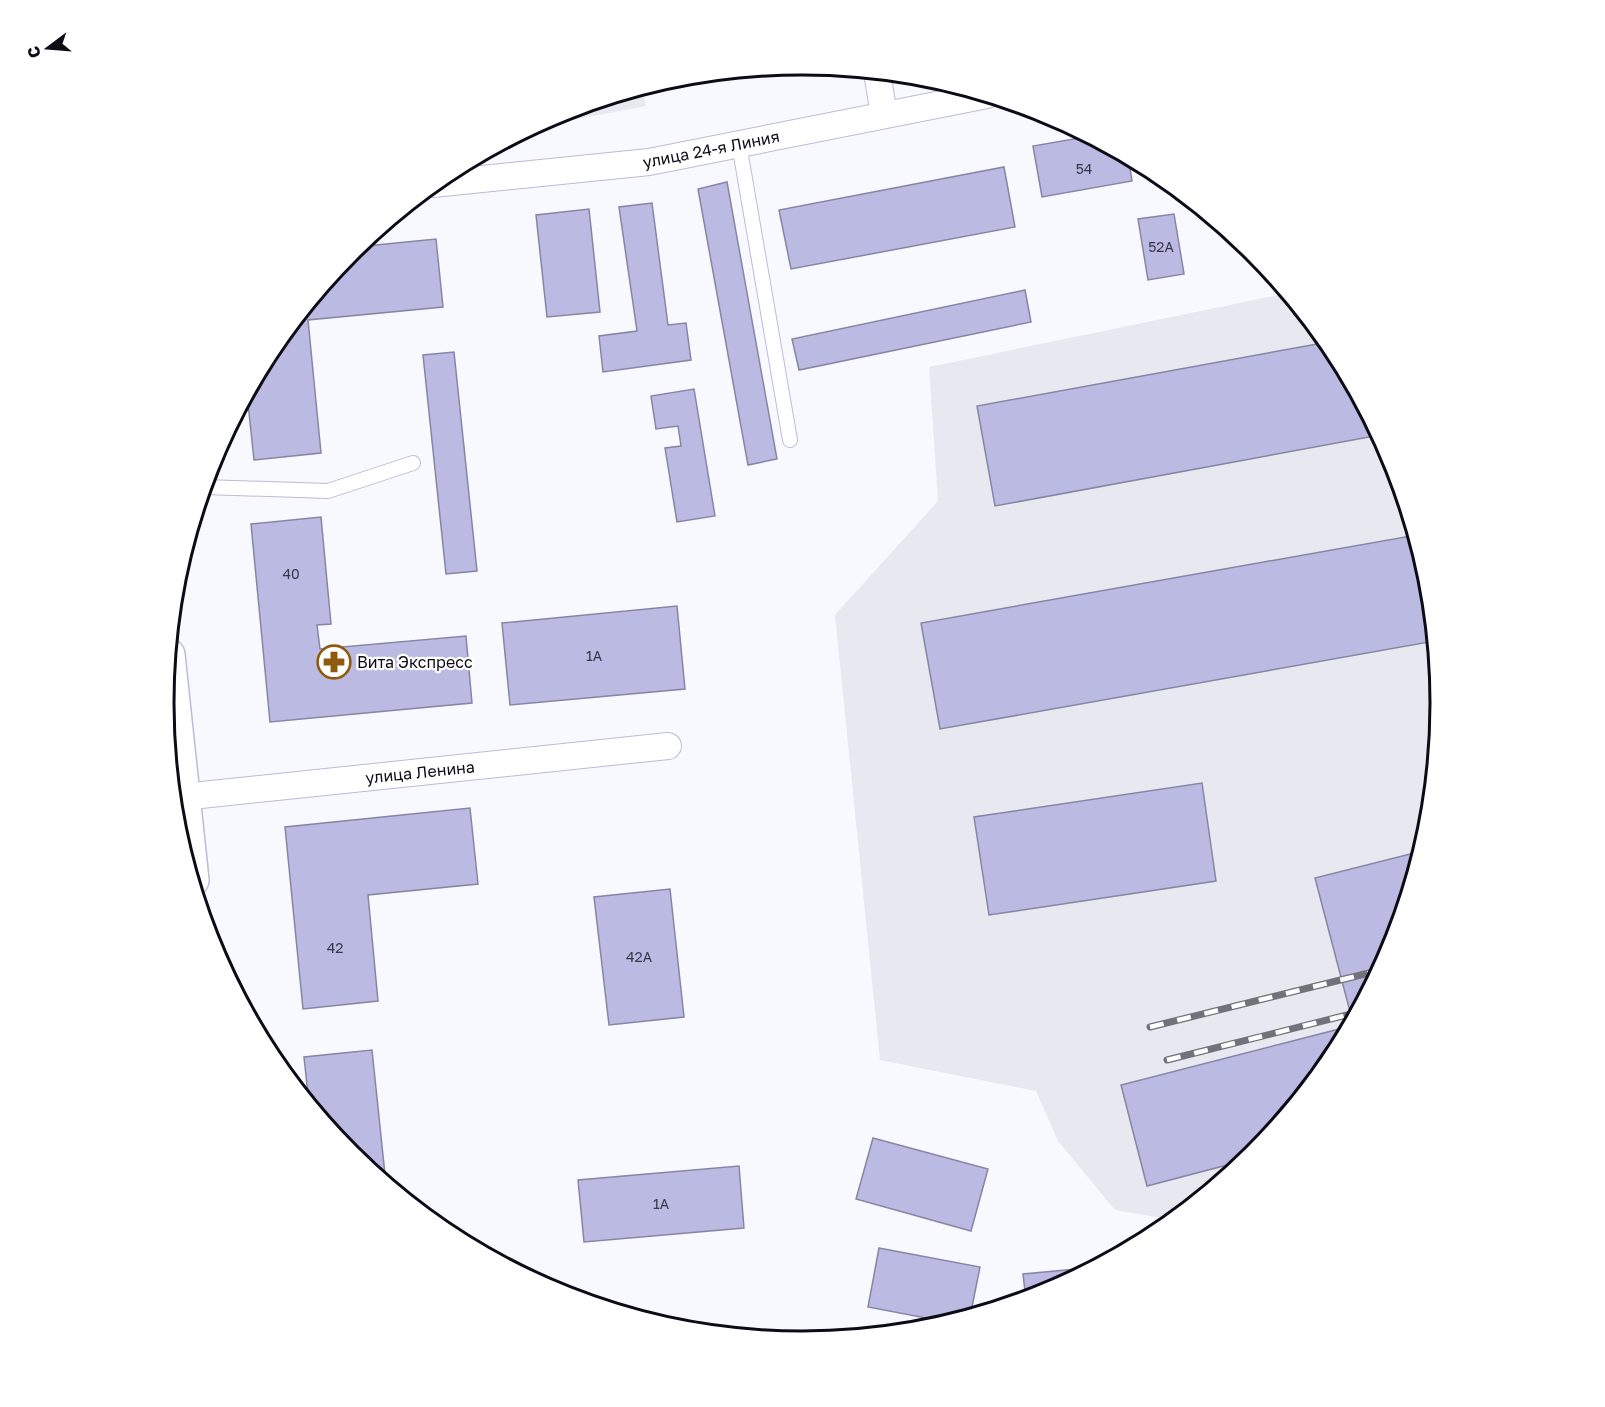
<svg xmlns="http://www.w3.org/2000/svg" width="1605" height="1407" font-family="'Golos Text',sans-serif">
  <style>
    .built { fill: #e8e8f1 }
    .building { fill: #babae2; stroke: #8686a4; stroke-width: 1.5 }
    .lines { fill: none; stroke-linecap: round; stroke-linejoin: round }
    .lane-casing { stroke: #bbbbdb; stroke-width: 16 }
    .street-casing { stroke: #bbbbdb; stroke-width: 28 }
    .secondary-casing { stroke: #bbbbdb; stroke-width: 36 }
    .lane { stroke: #fff; stroke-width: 14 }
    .street { stroke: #fff; stroke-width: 26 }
    .secondary { stroke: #fff; stroke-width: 33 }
    .rail-casing { stroke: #72727b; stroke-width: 7 }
    .rail { stroke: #fff; stroke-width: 4.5; stroke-dasharray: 14; stroke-linecap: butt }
    .labels { text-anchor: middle; stroke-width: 4.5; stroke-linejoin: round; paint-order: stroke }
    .number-label { font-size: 14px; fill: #383749 }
    .street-label { font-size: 16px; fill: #0c0b16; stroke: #fff }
    .poi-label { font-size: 16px; fill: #0c0b16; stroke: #fff; text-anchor: start }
    .rim { fill: none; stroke: #0c0b16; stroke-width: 3 }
  </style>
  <rect width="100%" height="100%" fill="#f8f8ff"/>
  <!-- built -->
  <path class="built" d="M642,88L646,106L530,128L558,113Z
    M1288,293L1334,349L1393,459L1429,579L1441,704L1429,828L1393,948L1334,1059L1254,1156L1175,1220L1115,1210L1058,1141L1036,1091L880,1060L835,615L938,501L929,367Z"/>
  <!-- building -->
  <path class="building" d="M1091,136L1128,156L1132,181L1042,197L1033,146Z
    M1004,167L1015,227L791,269L779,210Z
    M727,182L777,459L748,465L698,189Z
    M652,203L668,325L686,323L691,360L603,372L599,336L637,331L619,207Z
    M589,209L600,312L547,317L536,215Z
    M1174,214L1184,274L1148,280L1138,219Z
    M436,239L443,307L308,320L321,453L254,460L247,394L271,348L351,251L356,247Z
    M1025,290L1031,322L799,370L792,339Z
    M1328,342L1334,349L1380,435L995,506L977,406Z
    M454,352L477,571L446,574L423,355Z
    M694,389L715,516L677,522L665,448L681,446L678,426L656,429L651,396Z
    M321,517L331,624L317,625L320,649L466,636L472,703L270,722L251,524Z
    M1416,535L1429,579L1435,641L940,729L921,623Z
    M677,606L685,689L510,705L502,623Z
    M1202,783L1216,881L989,915L974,817Z
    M470,808L478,884L368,895L378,1001L303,1009L285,827Z
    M1422,851L1393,948L1353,1023L1315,878Z
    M670,889L684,1017L609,1025L594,897Z
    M1351,1026L1334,1059L1250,1159L1147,1186L1121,1085Z
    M372,1050L386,1184L350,1155L309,1104L304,1057Z
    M873,1138L988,1169L971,1231L856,1199Z
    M739,1166L744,1228L584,1242L578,1180Z
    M879,1248L980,1267L970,1317L952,1323L868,1307Z
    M1098,1267L1047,1294L1026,1300L1023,1274Z"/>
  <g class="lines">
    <!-- lane casing -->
    <g class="lane-casing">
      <path id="lane" d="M739,144L790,440
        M204,487L328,491L413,463"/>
    </g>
    <!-- street casing -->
    <g class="street-casing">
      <path id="street" d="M877,72L884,115
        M433,184L649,162L987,95
        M173,798L668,746"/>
    </g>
    <!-- secondary casing -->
    <g class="secondary-casing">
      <path id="secondary" d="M168,655L192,880"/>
    </g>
    <!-- lane -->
    <use href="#lane" class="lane"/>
    <!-- street -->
    <use href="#street" class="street"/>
    <!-- secondary -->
    <use href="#secondary" class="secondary"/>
    <!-- rail casing -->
    <g class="rail-casing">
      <path id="rail" d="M1150,1027L1381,970
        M1167,1060L1359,1012"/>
    </g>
    <!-- rail -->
    <use href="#rail" class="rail"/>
  </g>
  <!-- icons -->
  <defs>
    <g id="pharmacy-ring" transform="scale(1.725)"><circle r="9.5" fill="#fff" stroke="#905a0e" stroke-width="1.5"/><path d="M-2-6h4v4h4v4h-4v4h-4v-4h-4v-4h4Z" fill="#905a0e"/></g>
  </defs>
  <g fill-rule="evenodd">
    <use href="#pharmacy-ring" x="334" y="662"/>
  </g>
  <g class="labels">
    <!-- number labels -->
    <g class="number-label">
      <text x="1084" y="174">54</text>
      <text x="1161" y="252">52А</text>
      <text x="291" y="579">40</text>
      <text x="594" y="661">1А</text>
      <text x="335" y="953">42</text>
      <text x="639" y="962">42А</text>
      <text x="661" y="1209">1А</text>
    </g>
    <!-- street labels -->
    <g class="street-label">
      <text transform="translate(711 149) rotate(-11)" y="6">улица 24-я Линия</text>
      <text transform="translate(420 772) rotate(-6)" y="6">улица Ленина</text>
    </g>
    <!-- poi labels -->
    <g class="poi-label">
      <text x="357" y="668">Вита Экспресс</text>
    </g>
  </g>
  <!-- crop -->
  <path d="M0 0H1605V1407H0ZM174 703a628 628 0 1 1 1256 0a628 628 0 1 1-1256 0Z" fill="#fff" fill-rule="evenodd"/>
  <path class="rim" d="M174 703a628 628 0 1 1 1256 0a628 628 0 1 1-1256 0Z"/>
  <!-- north arrow -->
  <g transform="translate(48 48) rotate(254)" stroke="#ffffff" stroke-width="4.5" paint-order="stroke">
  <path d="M0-4.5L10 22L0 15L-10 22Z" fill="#0c0b16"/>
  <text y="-9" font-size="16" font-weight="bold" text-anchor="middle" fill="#0c0b16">С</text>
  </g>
</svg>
